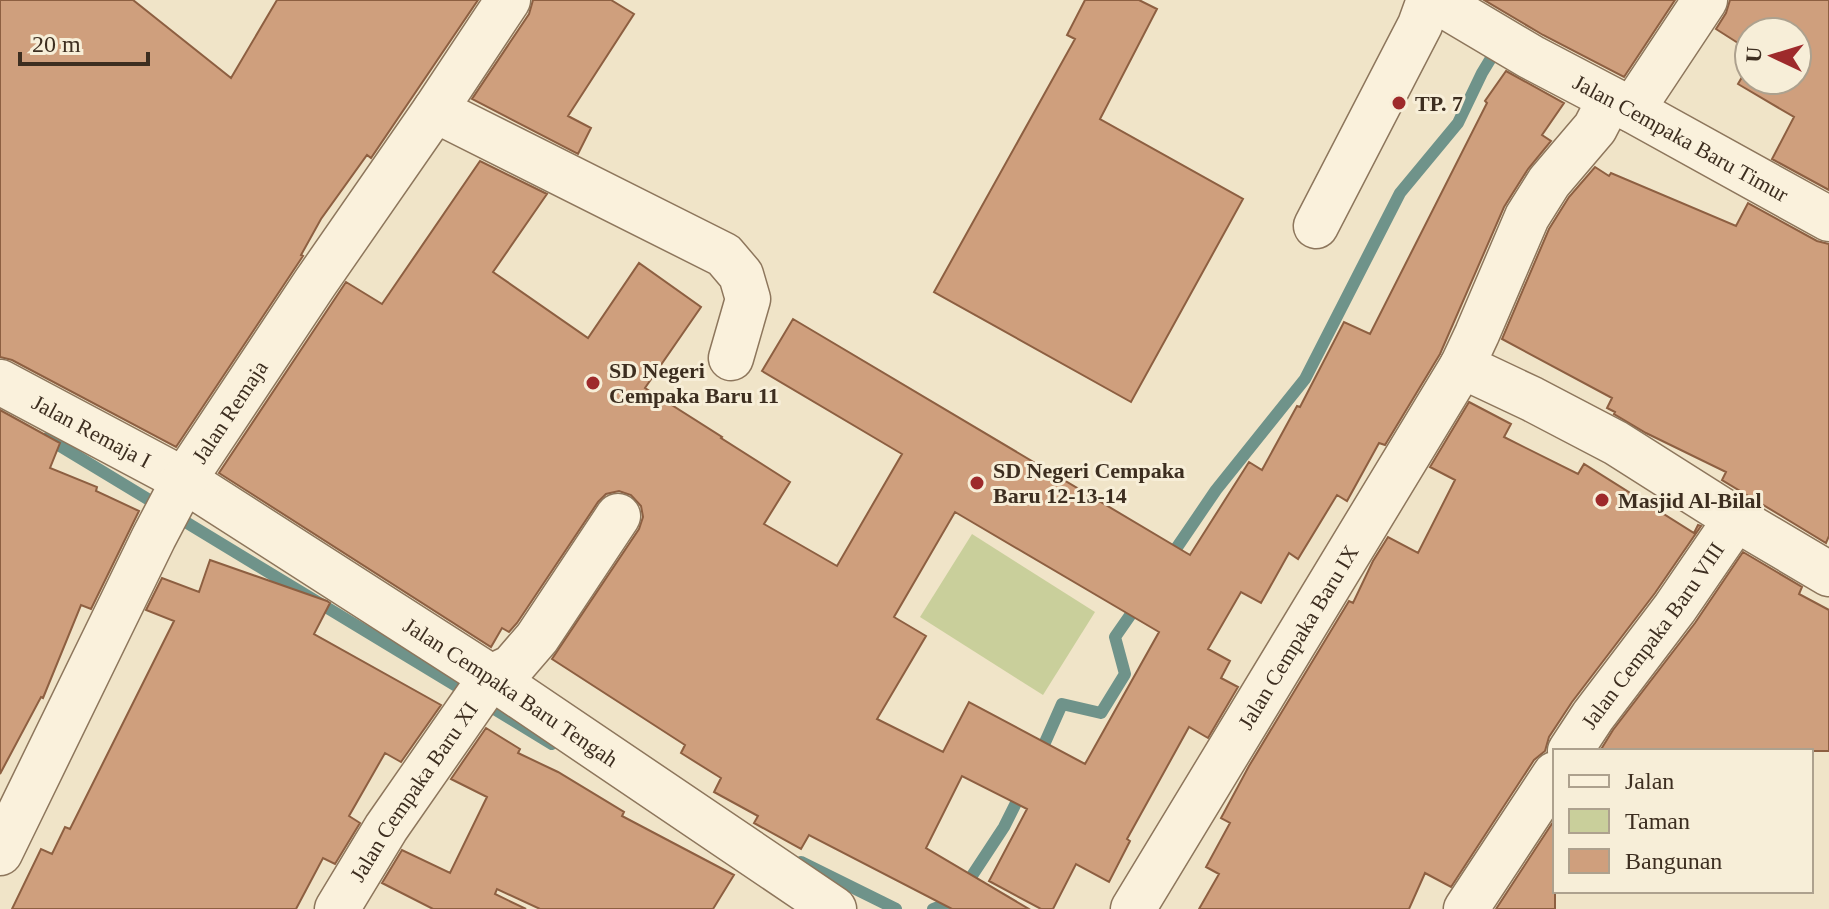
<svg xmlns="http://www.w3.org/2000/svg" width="1829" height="909" font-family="'Times New Roman',serif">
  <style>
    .green { fill: #c9cf9b }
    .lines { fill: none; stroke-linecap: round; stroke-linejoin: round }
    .stream { stroke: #6f938a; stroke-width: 12 }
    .building { fill: #cf9f7d; stroke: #8d5f41; stroke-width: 2; fill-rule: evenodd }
    .minor-casing { stroke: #8d765c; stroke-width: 47 }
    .minor { stroke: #faf1dc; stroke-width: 44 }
    .poi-dot { fill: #9e2a2b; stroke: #f7eed8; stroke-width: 3 }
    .labels { text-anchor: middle; stroke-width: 6; stroke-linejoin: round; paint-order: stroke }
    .poi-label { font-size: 22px; font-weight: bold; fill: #3d2e20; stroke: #f7eed8; text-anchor: start }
    .street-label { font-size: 22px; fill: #3d2e20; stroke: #f7eed8 }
  </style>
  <rect width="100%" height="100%" fill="#f0e4c8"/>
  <!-- green -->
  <path class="green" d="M972,534L1095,612L1043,695L920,617Z"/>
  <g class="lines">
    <!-- stream -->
    <path class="stream" d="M47,438L552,744
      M1169,559L1216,490L1305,379L1400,193L1458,123L1482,73L1499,45
      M1039,756L1062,704L1101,713L1125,674L1115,637L1138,604
      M801,862L896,909
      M933,909L956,900L1004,827L1022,791"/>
  </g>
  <!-- building -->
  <path class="building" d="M0,0H133L231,78L277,0H478L371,158L367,155L321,219L301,255L303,256L176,447L12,360L0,357Z
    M533,0H611L634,14L568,116L591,128L578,154L472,99L529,14Z
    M1085,0H1139L1157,9L1100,119L1243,199L1131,402L934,292L1075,39L1067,35Z
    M1484,0H1675L1624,77L1543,35Z
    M1730,0H1829V190L1772,159L1794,117L1738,84L1749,65V80H1797V32H1749V50L1716,29L1726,13Z
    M1506,71L1564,103L1542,135L1551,141L1528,169L1504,207L1440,354L1385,445L1379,443L1347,501L1337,495L1298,559L1289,553L1261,603L1241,592L1208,649L1230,661L1221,678L1238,687L1208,738L1189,727L1127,839L1130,841L1109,882L1076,864L1053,909H1041L989,881L1027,809L962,776L926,848L1029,909H952L809,835L801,849L754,823L758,816L714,792L721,778L681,753L685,745L552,659L639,529L643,517L641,506L631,495L619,491L606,494L598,502L517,623L509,632L502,628L491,647L219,473L346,282L382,304L480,161L547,194L493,272L588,338L639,263L701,307L645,388L722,437L721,438L790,482L764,524L837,566L902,454L762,371L793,319L1190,555L1249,462L1262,470L1297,406L1300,407L1344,322L1370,334L1487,103L1485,101ZM955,512L1159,632L1085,764L969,702L943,752L877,719L926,636L894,617Z
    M1595,167L1609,176L1611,173L1736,226L1748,203L1817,241L1829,244V536L1826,543L1722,480L1726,472L1646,433L1614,414L1615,412L1607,408L1612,398L1502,339L1549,229L1569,197Z
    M1469,402L1511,424L1504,437L1578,474L1584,464L1694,533L1698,525L1701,526L1655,593L1572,702L1549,737L1545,751L1534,760L1451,887L1425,873L1409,909H1199L1219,874L1206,867L1230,823L1221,818L1249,766L1349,601L1353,603L1373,561L1388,537L1418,553L1455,480L1430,467Z
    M0,410L60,443L50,468L97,487L96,491L139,511L91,609L81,605L43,698L41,697L0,774Z
    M1743,552L1802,587L1799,594L1829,610V751H1600L1613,730L1695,623Z
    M210,560L327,601L330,603L314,634L441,705L401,762L385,753L349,816L360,823L335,864L323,858L296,909H12L41,849L52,854L65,827L70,829L174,621L146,610L162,578L199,592Z
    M486,728L520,749L518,753L558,772L624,812L622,816L734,875L713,909H540L497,889L495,894L526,909H433L382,883L402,850L450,873L487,797L451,779Z
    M1555,819V909H1496Z"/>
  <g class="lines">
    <!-- minor casing -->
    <g class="minor-casing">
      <g id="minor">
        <path id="s1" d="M1435,0L1531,57L1632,110L1829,219"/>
        <path d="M435,110L724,255L741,275L748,299L731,358"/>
        <path d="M1632,110L1705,0"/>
        <path d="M1316,226L1420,25L1429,0"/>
        <path d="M1462,366L1477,334L1527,217L1549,182L1595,128L1610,99"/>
        <path id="s2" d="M0,382L184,480L491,677L834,909"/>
        <path id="s3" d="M1570,751L1593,716L1675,608L1736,519"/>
        <path id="s4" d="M0,853L154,537L184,480L315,283L435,110L508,0"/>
        <path id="s5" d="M337,909L386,828L491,677L512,667L537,638L618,516"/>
        <path id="s6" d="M1133,909L1462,366L1532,399L1616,443L1736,519L1829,574"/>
        <path d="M1466,909L1555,774"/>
      </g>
    </g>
    <!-- minor -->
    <use href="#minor" class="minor"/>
  </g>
  <!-- markers -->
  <g class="poi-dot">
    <circle cx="1399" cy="103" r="8"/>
    <circle cx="593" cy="383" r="8"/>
    <circle cx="977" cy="483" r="8"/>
    <circle cx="1602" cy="500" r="8"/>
  </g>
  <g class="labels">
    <!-- poi labels -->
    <g class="poi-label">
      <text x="1415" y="111">TP. 7</text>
      <text x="609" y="378">SD Negeri<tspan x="609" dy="25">Cempaka Baru 11</tspan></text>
      <text x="993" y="478">SD Negeri Cempaka<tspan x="993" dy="25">Baru 12-13-14</tspan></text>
      <text x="1618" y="508">Masjid Al-Bilal</text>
    </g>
    <!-- street labels -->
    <g class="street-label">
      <text dy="8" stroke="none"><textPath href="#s1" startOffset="282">Jalan Cempaka Baru Timur</textPath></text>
      <text dy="8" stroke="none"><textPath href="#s4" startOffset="498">Jalan Remaja</textPath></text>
      <text dy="8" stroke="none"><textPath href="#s2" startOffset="104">Jalan Remaja I</textPath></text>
      <text dy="8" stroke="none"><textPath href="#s3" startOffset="142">Jalan Cempaka Baru VIII</textPath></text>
      <text dy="8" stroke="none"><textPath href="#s6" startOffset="318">Jalan Cempaka Baru IX</textPath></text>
      <text dy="8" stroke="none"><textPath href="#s2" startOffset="598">Jalan Cempaka Baru Tengah</textPath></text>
      <text dy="8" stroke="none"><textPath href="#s5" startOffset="140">Jalan Cempaka Baru XI</textPath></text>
    </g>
  </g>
  <!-- legend -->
  <rect x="1553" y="749" width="260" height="144" fill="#f7eed8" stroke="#ada18e" stroke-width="2"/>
  <rect x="1569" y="775" width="40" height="12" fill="#faf1dc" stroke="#ada18e" stroke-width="2"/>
  <text x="1625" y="789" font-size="24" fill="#3d2e20">Jalan</text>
  <rect x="1569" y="809" width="40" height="24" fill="#c9cf9b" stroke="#ada18e" stroke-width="2"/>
  <text x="1625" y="829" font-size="24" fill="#3d2e20">Taman</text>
  <rect x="1569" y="849" width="40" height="24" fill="#cf9f7d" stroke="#ada18e" stroke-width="2"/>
  <text x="1625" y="869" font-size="24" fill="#3d2e20">Bangunan</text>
  <!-- north arrow -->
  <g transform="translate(1773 56) rotate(274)"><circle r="38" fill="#f7eed8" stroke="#ada18e" stroke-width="2"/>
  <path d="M0-6L14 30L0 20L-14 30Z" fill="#9e2a2b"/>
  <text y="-12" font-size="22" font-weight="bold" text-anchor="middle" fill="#3d2e20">U</text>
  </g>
  <!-- scale -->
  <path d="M20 52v12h128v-12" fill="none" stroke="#3d2e20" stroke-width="4"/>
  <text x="32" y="52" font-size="24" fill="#3d2e20" stroke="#f7eed8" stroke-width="6" paint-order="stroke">20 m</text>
</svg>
